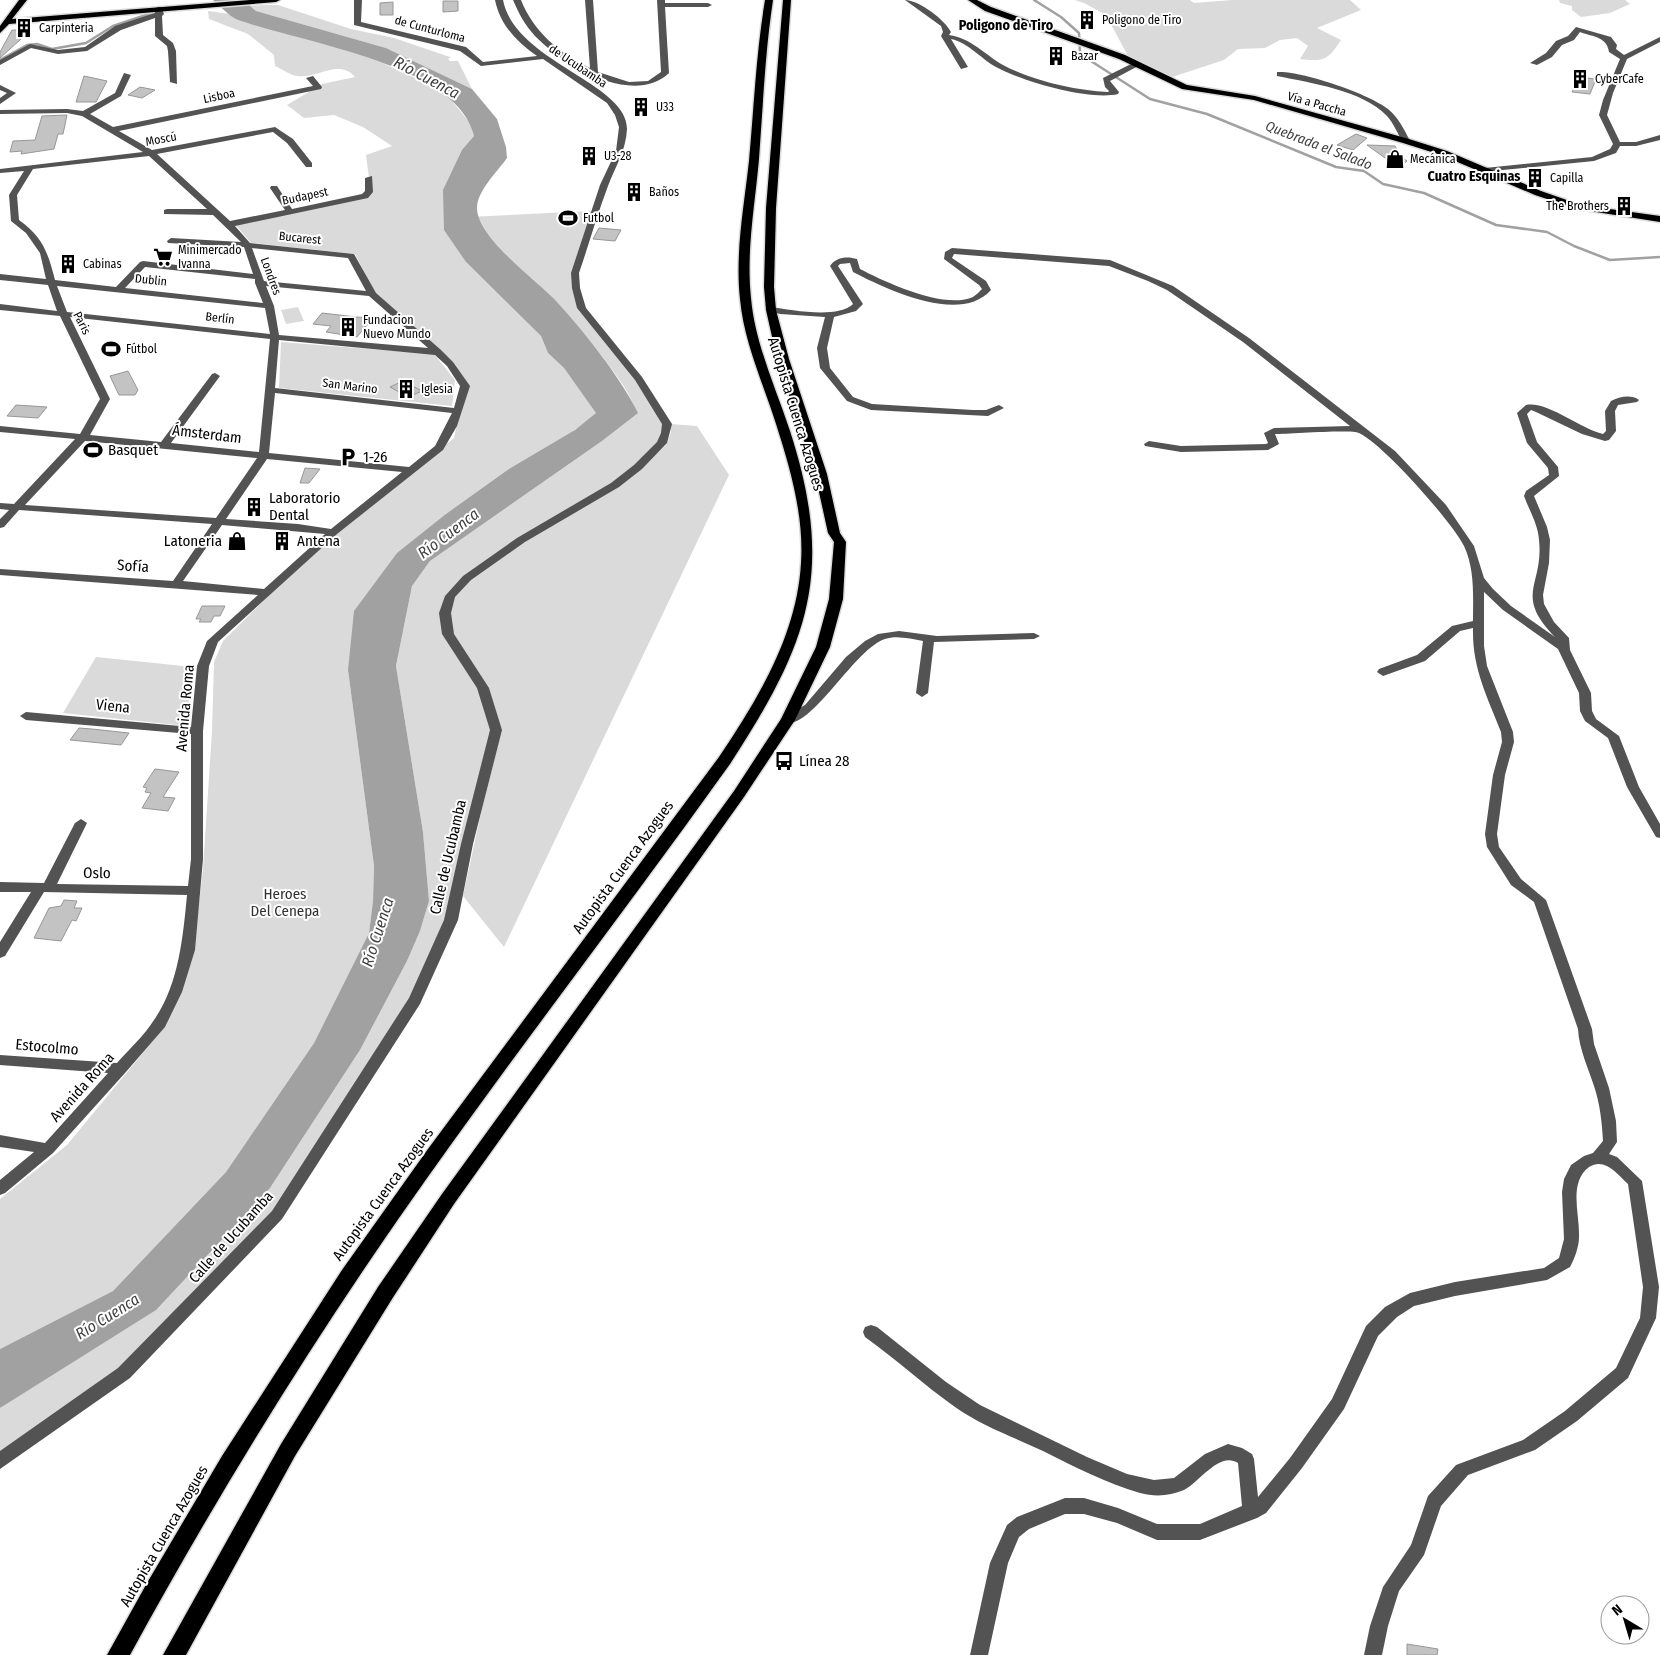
<svg xmlns="http://www.w3.org/2000/svg" width="1660" height="1655" font-family="'Fira Sans Condensed',sans-serif">
  <style>
    .green { fill: #dadada }
    .water { fill: #a1a1a1 }
    .lines { fill: none; stroke-linecap: round; stroke-linejoin: round }
    .stream { stroke: #a1a1a1; stroke-width: 2.5 }
    .building { fill: #c3c3c3; stroke: #979797 }
    .major-casing { stroke: #dbdbdb; stroke-width: 3 }
    .highway-casing { stroke: #dbdbdb; stroke-width: 3 }
    .minor { fill: #535353; fill-rule: evenodd }
    .major { fill: #000; fill-rule: evenodd }
    .highway { fill: #000; fill-rule: evenodd }
    .labels { text-anchor: middle; stroke-width: 4; stroke-linejoin: round; paint-order: stroke }
    .far-poi-label { font-size: 12px; fill: #000; stroke: #fff; text-anchor: start }
    .far-street-label { font-size: 12px; fill: #000; stroke: #fff }
    .far-neighbourhood-label { font-size: 14px; font-weight: bold; fill: #000; stroke: #fff }
    .far-water-label { font-size: 14px; font-style: italic; fill: #424242; stroke: #fff }
    .street-label { font-size: 15px; fill: #000; stroke: #fff }
    .poi-label { font-size: 15px; fill: #000; stroke: #fff; text-anchor: start }
    .park-label { font-size: 15px; fill: #313131; stroke: #fff }
    .water-label { font-size: 16px; font-style: italic; fill: #424242; stroke: #fff }
  </style>
  <rect width="100%" height="100%" fill="#fff"/>
  <!-- green -->
  <path class="green" d="M1075,0H1190L1194,3L1232,0H1350L1361,10L1317,28L1341,40C1328,60 1324,62 1300,59L1308,46L1297,38L1280,40L1265,48L1238,49L1224,60L1172,77L1128,56L1106,15L1084,3Z
    M1559,0H1625L1630,4L1610,13L1581,17L1572,10V6L1560,3Z
    M264,5H278L351,29L394,38L447,56L451,57L448,59L450,61H458L472,89L386,48L256,11L250,6Z
    M208,11L230,14L235,18L367,56L411,76L447,95L470,123L474,136L470,141L466,262L541,336L548,353L564,368L597,413L575,430L446,514L348,670L374,866L373,901L369,933L314,1043L226,1172L113,1291L0,1349V1199L67,1145L166,1025L193,955L203,869L212,731L214,662L223,641L333,532L454,438L465,386L450,364L375,293L355,254L251,243L235,224L365,196L369,178L366,155L392,146L363,127L334,115L304,118L287,105L322,84L355,77C339,58 317,79 297,76C290,75 282,69 275,66L274,55L248,34L209,19Z
    M590,211L594,214L575,273L582,307L602,331L667,424L666,433L638,467L521,540L450,596L448,634L483,688L496,730L451,920L415,1000L277,1215L124,1373L0,1461V1408L25,1391L270,1188L360,1050L407,961L420,931L429,901L423,832L396,666L412,586L430,561L602,441L637,413C633,404 629,394 623,385C607,360 542,278 517,269L468,217Z
    M298,307L304,321L286,324L281,310Z
    M281,342L434,354L455,380L452,406L279,388Z
    M670,424L697,426L729,475L504,947L463,896L499,730L452,633L449,611L453,597L470,579L525,542L642,467L666,445L671,432Z
    M96,657L193,667L186,726L63,713Z"/>
  <!-- water -->
  <path class="water" d="M213,0H243L256,11L386,48L472,89L497,119L506,147L507,158C497,172 478,190 477,207C476,238 537,280 557,302C585,333 619,375 638,413L602,441L430,561L412,586L396,666L423,832L429,901L420,931L407,961L360,1050L270,1188L156,1310L0,1408V1349L113,1291L226,1172L314,1043L369,933L373,901L374,866L348,670L354,611L397,553L446,514L509,469L575,430L596,413L564,368L548,353L541,336L466,262L444,230L443,190L462,150L474,136C458,63 295,42 236,19C228,15 220,6 213,0Z"/>
  <g class="lines">
    <!-- stream -->
    <path class="stream" d="M1034,0L1061,17L1079,33L1080,54L1150,99L1207,114L1336,167L1364,171L1383,184L1424,193L1496,225L1547,232L1574,246L1610,260L1660,257
      M0,60L27,45L37,44L52,49L86,43L113,26L152,13"/>
  </g>
  <!-- building -->
  <path class="building" d="M443,1H458V11L443,12Z
    M393,2V15H380V3Z
    M12,30H31L0,58V52Z
    M84,76L107,81L96,102H76Z
    M1579,77L1596,79L1590,94L1572,92Z
    M140,87L155,90L142,98L128,95Z
    M67,115L63,134H58L54,149L21,154L22,151L10,152L13,141L35,140L42,116Z
    M1356,134L1367,138L1353,150L1337,145Z
    M1367,145L1395,146L1400,156L1407,161L1399,168Z
    M599,228L621,230L615,241L593,239Z
    M322,313L356,317L373,318L357,337L326,332L331,326L313,324Z
    M128,371L138,390L135,395H119L110,376Z
    M403,381L422,391L408,397L390,387Z
    M16,405L47,407L38,418L7,416Z
    M305,468L320,469L309,483H300Z
    M202,606H225L220,616H214L211,622H199L201,619H196Z
    M79,728L92,729L129,733L121,745L70,740Z
    M155,769L179,772L163,797L175,798L168,811L142,808L151,793L145,792L147,788L143,787Z
    M64,900L77,901L74,908H82L76,921L72,920L61,941L34,938L49,908L61,906Z
    M1407,1644L1438,1649L1437,1655H1407Z"/>
  <g class="lines">
    <!-- major casing -->
    <g class="major-casing">
      <path id="major" d="M19,0H27L12,19L250,0H280L276,2L9,24L0,33V26Z
        M968,0H977L991,7L1125,55L1187,85L1255,96L1409,139L1447,151L1541,191L1581,205L1660,216V222L1577,209L1535,195L1441,155L1403,143L1254,100L1182,89L1119,59L985,11Z"/>
    </g>
    <!-- highway casing -->
    <g class="highway-casing">
      <path id="highway" d="M765,0H773C765,53 763,106 759,159C755,205 746,251 751,298C755,344 776,388 790,431C836,573 808,644 730,764C621,917 506,1064 399,1218C301,1359 212,1505 130,1655H107L147,1583L222,1456L342,1270L428,1149L719,757C758,699 797,635 801,563C804,517 791,471 777,427C764,385 744,343 740,299C735,253 744,207 749,161C754,107 756,54 765,0Z
        M783,0H791L776,208L774,287L776,310L789,359L827,474L840,533L846,542L843,599L830,647L795,720L744,797L454,1204L392,1299L295,1456L186,1655H163L281,1444L378,1287L442,1194L734,791L781,719L816,647L829,599L834,542L828,533L815,474L777,359L766,310L764,287L766,208Z"/>
    </g>
    <!-- minor -->
    <path class="minor" d="M354,0H362L361,22L466,47L483,62L537,56C517,42 500,25 495,0H503C515,62 628,83 627,129C626,151 615,167 608,186C597,215 589,244 579,273L580,288L586,308L642,377L672,424L667,443L642,469L619,487L525,542L471,580L455,597L451,613L454,634L489,688L502,730L473,844L458,920L420,1004L282,1219L130,1378L0,1469V1451L118,1368L272,1211L409,998L444,920L461,844L490,730L477,688L442,634L439,613L445,596L463,576L517,538L611,483L634,465L657,442L661,433L662,424L635,380L577,308L572,288L571,273L600,185L616,151L619,127L615,115L607,103L543,59L481,66L460,51L354,25Z
      M513,0H521C533,31 560,54 590,68L585,0H593L598,72L629,82L648,81L661,72L657,0H665V3H708L712,5L708,7H665L669,73C633,107 563,65 535,36C525,25 519,14 513,0Z
      M905,0C919,0 945,20 951,32L949,35C971,38 984,54 1003,65C1033,81 1074,90 1108,92L1109,91L1105,87L1103,78L1135,62L1142,64L1110,81L1119,92L1118,94C1090,101 1021,81 996,67C980,58 969,43 951,39L968,67L961,69L941,36L943,32L941,26Z
      M158,7H161L164,14L162,16L163,35L173,43L176,51L177,84L170,82L168,51L167,46L155,36V18L121,30L87,51L58,54L31,48L0,65V60L30,44L58,50L85,47L115,26L155,13L154,9Z
      M1576,27L1611,37L1617,45L1616,49L1624,55L1660,37V42L1627,59L1613,93L1607,115L1620,142H1636L1660,135V140L1636,146H1620L1616,153L1594,161L1482,172L1481,170L1485,168L1592,157L1610,149L1613,144L1599,115L1603,100L1620,59L1609,52C1607,37 1594,37 1580,32L1574,40L1562,45L1552,57L1537,65L1530,63L1546,53L1556,41L1568,36Z
      M1277,72C1300,70 1370,94 1388,109C1398,117 1404,129 1410,141L1403,143C1398,134 1394,124 1387,116C1362,90 1311,83 1277,76Z
      M124,73L131,75L121,96L90,114L113,127L313,86L306,78L313,76L322,87L321,89L119,131L152,150L275,127L293,139L312,163V167H306L287,143L273,132L157,154L230,221L285,210L270,188L271,186H277L292,209L362,194L365,191V178L372,176L373,192L368,198L235,226L250,243L354,254L376,293L441,350L453,362L470,386L457,426L443,450L337,534L218,642L209,666L203,731V859L195,950L182,992L165,1027L125,1073L53,1153L5,1193L0,1195V1180L34,1152L0,1147V1135L45,1143L108,1073L0,1065V1055L117,1063C129,1049 144,1036 154,1020C179,984 183,937 187,895L44,892L5,956L0,958V942L31,892H0V882L44,883L75,823L81,819L87,823L57,884L188,886L191,859V734L26,720L20,716L26,712L191,727L197,666L207,641L258,595L0,575V569L173,581L212,524L19,510L4,527L0,528V519L9,510L0,509V503L14,504L75,439L0,432V426L80,434L100,399L60,316L0,310V304L57,311L48,285L0,280V274L46,279L40,253L26,233L11,221L9,195L24,171L0,173V169L143,152L82,116L67,113L0,114V110L67,109L83,111L115,93ZM149,156L207,209H167L164,210V214L213,215L241,242L171,238L167,241L168,243L244,247L253,274L143,261L140,262L116,287L55,280C48,253 43,237 19,220L17,195L33,169ZM252,248L348,258L366,291L264,281ZM145,267L255,279V283L263,303L125,288ZM57,286L265,308L270,334L67,312ZM266,286L369,296L428,348L279,335L274,306ZM70,317L270,339L259,452L171,443L220,376L215,373L212,374L161,442L90,435L110,399ZM279,340L435,355L447,366L460,386L454,408L275,388ZM275,393L452,413L435,446L409,467L269,453ZM85,441L257,458L216,518L25,505ZM267,459L402,472L331,529L298,524L226,519ZM222,525L325,534L264,589L183,581Z
      M0,85L16,93L0,104V98L7,93L0,90Z
      M952,248L1110,260L1173,286L1249,338L1395,451L1446,505L1474,546L1484,578L1493,589L1511,606L1555,637C1513,594 1544,586 1539,540C1538,524 1529,510 1524,496L1526,491L1549,475L1548,468L1527,443L1517,413L1526,405C1548,401 1580,429 1603,434L1606,431L1605,411L1611,401C1619,397 1631,394 1639,400L1637,402L1618,405L1615,411L1616,431L1609,440L1605,441L1582,434L1536,412L1531,410L1527,414L1537,442L1558,467L1559,476L1534,496L1547,527L1550,540L1549,563L1543,595L1544,604L1554,622L1569,638L1570,650L1591,693L1592,711L1596,719L1619,736L1639,787L1660,824V838L1656,837L1627,787L1608,738L1585,721L1580,711L1579,693L1558,649L1503,610L1484,592V646L1487,666L1513,732L1514,742L1505,775L1497,834L1499,847L1521,879L1546,900L1592,1029L1594,1044L1609,1088L1616,1121L1617,1142L1609,1154L1617,1157L1642,1181L1659,1287L1656,1318L1628,1378L1577,1421L1535,1450L1468,1475L1441,1506L1424,1555L1399,1591L1388,1626L1382,1655H1364L1370,1626L1383,1587L1411,1545L1428,1496L1456,1465L1523,1440L1565,1411L1616,1368L1640,1318L1643,1287L1628,1184C1617,1174 1605,1157 1589,1167C1568,1183 1580,1214 1579,1237C1579,1246 1575,1258 1570,1267L1547,1280L1455,1296L1414,1306L1397,1317L1378,1336L1344,1409L1302,1468L1266,1513L1257,1518L1200,1540H1157L1117,1523L1084,1514H1065L1029,1529L1019,1537L1008,1563L988,1655H970L990,1563L1007,1525L1017,1517L1065,1498H1084L1118,1508L1157,1524H1200L1242,1506L1238,1463C1219,1451 1200,1482 1184,1490C1170,1496 1155,1497 1140,1493C1106,1483 1075,1467 1043,1451C1013,1437 982,1426 955,1407C924,1385 896,1359 865,1337L863,1332L865,1327L871,1325L877,1327L946,1382L980,1405L1087,1457L1127,1474L1154,1480L1174,1478L1205,1454L1228,1444L1242,1448L1252,1454L1254,1459L1258,1497L1290,1458L1332,1399L1366,1326L1385,1307L1410,1293L1455,1282L1544,1268L1559,1258L1564,1239L1562,1192L1564,1179L1571,1165L1584,1156L1593,1153L1603,1141C1602,1122 1600,1104 1594,1086C1588,1067 1579,1049 1578,1029L1534,902L1511,885L1487,847L1485,834L1493,775L1502,742L1501,732C1487,696 1472,668 1473,628L1460,631L1425,661L1383,676L1377,672L1379,669L1417,655L1452,626L1473,621C1473,595 1475,570 1464,546C1452,522 1383,444 1359,433C1352,429 1288,434 1275,434L1279,444L1268,450L1181,452L1145,446L1144,444L1149,441L1181,446L1266,444L1268,443L1264,433L1274,428L1350,426L1243,342L1167,290L1148,281L1109,266L954,254L952,258L986,281L991,290C960,325 886,289 853,272L850,263L840,264L838,266L863,304L856,311L834,317L827,348L830,368L853,397L872,404L973,410H986L999,405L1004,408L988,416L871,410L847,401L820,368L817,348L825,317L780,314L766,310L771,307C791,310 838,319 853,304L830,266C836,257 847,256 857,259L860,269C885,282 945,310 973,297C976,295 979,292 982,289L979,285L944,259L945,252Z
      M899,631L937,636L1034,633L1040,636L1034,639L934,642L928,693L922,697L916,693L923,641C911,639 897,635 885,639C854,649 812,730 784,723L782,720L784,717L805,705L846,657L865,641L878,634Z"/>
    <!-- major -->
    <use href="#major" class="major"/>
    <!-- highway -->
    <use href="#highway" class="highway"/>
  </g>
  <!-- icons -->
  <defs>
    <g id="building-bare" transform="scale(1.5)"><path d="M-4-6H4V6H1V3H-1V6H-4ZM-2.5-4.3h1.7v1.8h-1.7ZM.8-4.3h1.7v1.8H.8ZM-2.5-1h1.7V.8h-1.7ZM.8-1h1.7V.8H.8Z" fill="#000" stroke="#fff" stroke-width="2.5" paint-order="stroke"/></g>
    <g id="shop-bare" transform="scale(1.5)"><path d="M-5-2.5h2.3a2.7 3.5 0 0 1 5.4 0H5L5.5 6h-11ZM-1.5-2.5h3a1.5 2.3 0 0 0-3 0Z" fill="#000" stroke="#fff" stroke-width="2.5" paint-order="stroke"/></g>
    <g id="stadium-bare" transform="scale(1.5)"><path d="M0-5a6.5 5 0 1 0 0 10a6.5 5 0 1 0 0-10ZM-3.5-1.8h7v3.6h-7Z" fill="#000" stroke="#fff" stroke-width="2.5" paint-order="stroke"/></g>
    <g id="supermarket-bare" transform="scale(1.5)"><path d="M-6-5.5h2.5l.6 2H6L4.5 2H-2.5L-4.4-4H-6ZM-1.5 3.2a1.3 1.3 0 1 0 .1 0ZM3 3.2a1.3 1.3 0 1 0 .1 0Z" fill="#000" stroke="#fff" stroke-width="2.5" paint-order="stroke"/></g>
    <g id="parking-bare" transform="scale(1.5)"><path d="M-3.5-5.5H1a3.5 3.5 0 0 1 0 7H-1V5.5H-3.5ZM-1-3.4V-.6H.8a1.4 1.4 0 0 0 0-2.8Z" fill="#000" stroke="#fff" stroke-width="2.5" paint-order="stroke"/></g>
    <g id="bus-bare" transform="scale(1.5)"><path d="M-5-6H5V4H4V6H2V4H-2V6H-4V4H-5ZM-3.5-4V0h7V-4ZM-3.5 1.2v1.5H-2V1.2ZM2 1.2v1.5H3.5V1.2Z" fill="#000" stroke="#fff" stroke-width="2.5" paint-order="stroke"/></g>
  </defs>
  <g fill-rule="evenodd">
    <use href="#building-bare" x="1087" y="20"/>
    <use href="#building-bare" x="24" y="28"/>
    <use href="#building-bare" x="1056" y="56"/>
    <use href="#building-bare" x="1580" y="79"/>
    <use href="#building-bare" x="641" y="107"/>
    <use href="#building-bare" x="589" y="156"/>
    <use href="#shop-bare" x="1395" y="159"/>
    <use href="#building-bare" x="1535" y="178"/>
    <use href="#building-bare" x="634" y="192"/>
    <use href="#building-bare" x="1624" y="206"/>
    <use href="#stadium-bare" x="568" y="218"/>
    <use href="#supermarket-bare" x="163" y="257"/>
    <use href="#building-bare" x="68" y="264"/>
    <use href="#building-bare" x="348" y="327"/>
    <use href="#stadium-bare" x="111" y="349"/>
    <use href="#building-bare" x="406" y="389"/>
    <use href="#stadium-bare" x="93" y="450"/>
    <use href="#parking-bare" x="348" y="457"/>
    <use href="#building-bare" x="254" y="507"/>
    <use href="#shop-bare" x="237" y="541"/>
    <use href="#building-bare" x="282" y="541"/>
    <use href="#bus-bare" x="784" y="761"/>
  </g>
  <g class="labels">
    <!-- far-poi labels -->
    <g class="far-poi-label">
      <text x="1102" y="24">Poligono de Tiro</text>
      <text x="39" y="32">Carpinteria</text>
      <text x="1071" y="60">Bazar</text>
      <text x="1595" y="83">CyberCafe</text>
      <text x="656" y="111">U33</text>
      <text x="604" y="160">U3-28</text>
      <text x="1410" y="163">Mecánica</text>
      <text x="1550" y="182">Capilla</text>
      <text x="649" y="196">Baños</text>
      <text x="1609" y="210" text-anchor="end">The Brothers</text>
      <text x="583" y="222">Futbol</text>
      <text x="178" y="254">Minimercado<tspan x="178" dy="14">Ivanna</tspan></text>
      <text x="83" y="268">Cabinas</text>
      <text x="363" y="324">Fundacion<tspan x="363" dy="14">Nuevo Mundo</tspan></text>
      <text x="126" y="353">Fútbol</text>
      <text x="421" y="393">Iglesia</text>
    </g>
    <!-- far-street labels -->
    <g class="far-street-label">
      <text transform="translate(430 29) rotate(15)" y="4">de Cunturloma</text>
      <text transform="translate(578 66) rotate(34)" y="4">de Ucubamba</text>
      <text transform="translate(219 96) rotate(-12)" y="4">Lisboa</text>
      <text transform="translate(1317 104) rotate(16)" y="4">Vía a Paccha</text>
      <text transform="translate(161 139) rotate(-10)" y="4">Moscú</text>
      <text transform="translate(305 196) rotate(-12)" y="4">Budapest</text>
      <text transform="translate(300 238) rotate(6)" y="4">Bucarest</text>
      <text transform="translate(271 276) rotate(70)" y="4">Londres</text>
      <text transform="translate(151 280) rotate(6)" y="4">Dublin</text>
      <text transform="translate(220 318) rotate(7)" y="4">Berlín</text>
      <text transform="translate(82 323) rotate(63)" y="4">Paris</text>
      <text transform="translate(350 386) rotate(7)" y="4">San Marino</text>
    </g>
    <!-- far-neighbourhood labels -->
    <g class="far-neighbourhood-label">
      <text x="1006" y="30">Poligono de Tiro</text>
      <text x="1474" y="181">Cuatro Esquinas</text>
    </g>
    <!-- far-water labels -->
    <g class="far-water-label">
      <text transform="translate(1319 145) rotate(21)" y="5">Quebrada el Salado</text>
    </g>
    <!-- street labels -->
    <g class="street-label">
      <text transform="translate(796 414) rotate(73)" y="5">Autopista Cuenca Azogues</text>
      <text transform="translate(207 434) rotate(7)" y="5">Ámsterdam</text>
      <text transform="translate(133 566) rotate(4)" y="5">Sofía</text>
      <text transform="translate(113 706) rotate(6)" y="5">Viena</text>
      <text transform="translate(185 708) rotate(-85)" y="5">Avenida Roma</text>
      <text transform="translate(448 857) rotate(-77)" y="5">Calle de Ucubamba</text>
      <text transform="translate(623 867) rotate(-54)" y="5">Autopista Cuenca Azogues</text>
      <text transform="translate(97 873) rotate(1)" y="5">Oslo</text>
      <text transform="translate(47 1047) rotate(5)" y="5">Estocolmo</text>
      <text transform="translate(82 1087) rotate(-48)" y="5">Avenida Roma</text>
      <text transform="translate(383 1194) rotate(-54)" y="5">Autopista Cuenca Azogues</text>
      <text transform="translate(231 1237) rotate(-48)" y="5">Calle de Ucubamba</text>
      <text transform="translate(164 1536) rotate(-60)" y="5">Autopista Cuenca Azogues</text>
    </g>
    <!-- poi labels -->
    <g class="poi-label">
      <text x="108" y="455">Basquet</text>
      <text x="363" y="462">1-26</text>
      <text x="269" y="503">Laboratorio<tspan x="269" dy="17">Dental</tspan></text>
      <text x="222" y="546" text-anchor="end">Latoneria</text>
      <text x="297" y="546">Antena</text>
      <text x="799" y="766">Línea 28</text>
    </g>
    <!-- park labels -->
    <g class="park-label">
      <text x="285" y="899">Heroes<tspan x="285" dy="17">Del Cenepa</tspan></text>
    </g>
    <!-- water labels -->
    <g class="water-label">
      <text transform="translate(427 77) rotate(28)" y="6">Río Cuenca</text>
      <text transform="translate(448 533) rotate(-37)" y="6">Río Cuenca</text>
      <text transform="translate(377 932) rotate(-72)" y="6">Río Cuenca</text>
      <text transform="translate(107 1316) rotate(-32)" y="6">Río Cuenca</text>
    </g>
  </g>
  <!-- north arrow -->
  <g transform="translate(1625 1620) rotate(322)"><circle r="24" fill="#ffffff" stroke="#999999"/>
  <path d="M0-4L9 19L0 12L-9 19Z" fill="#000000"/>
  <text y="-8" font-size="14" font-weight="bold" text-anchor="middle" fill="#000000">N</text>
  </g>
</svg>
